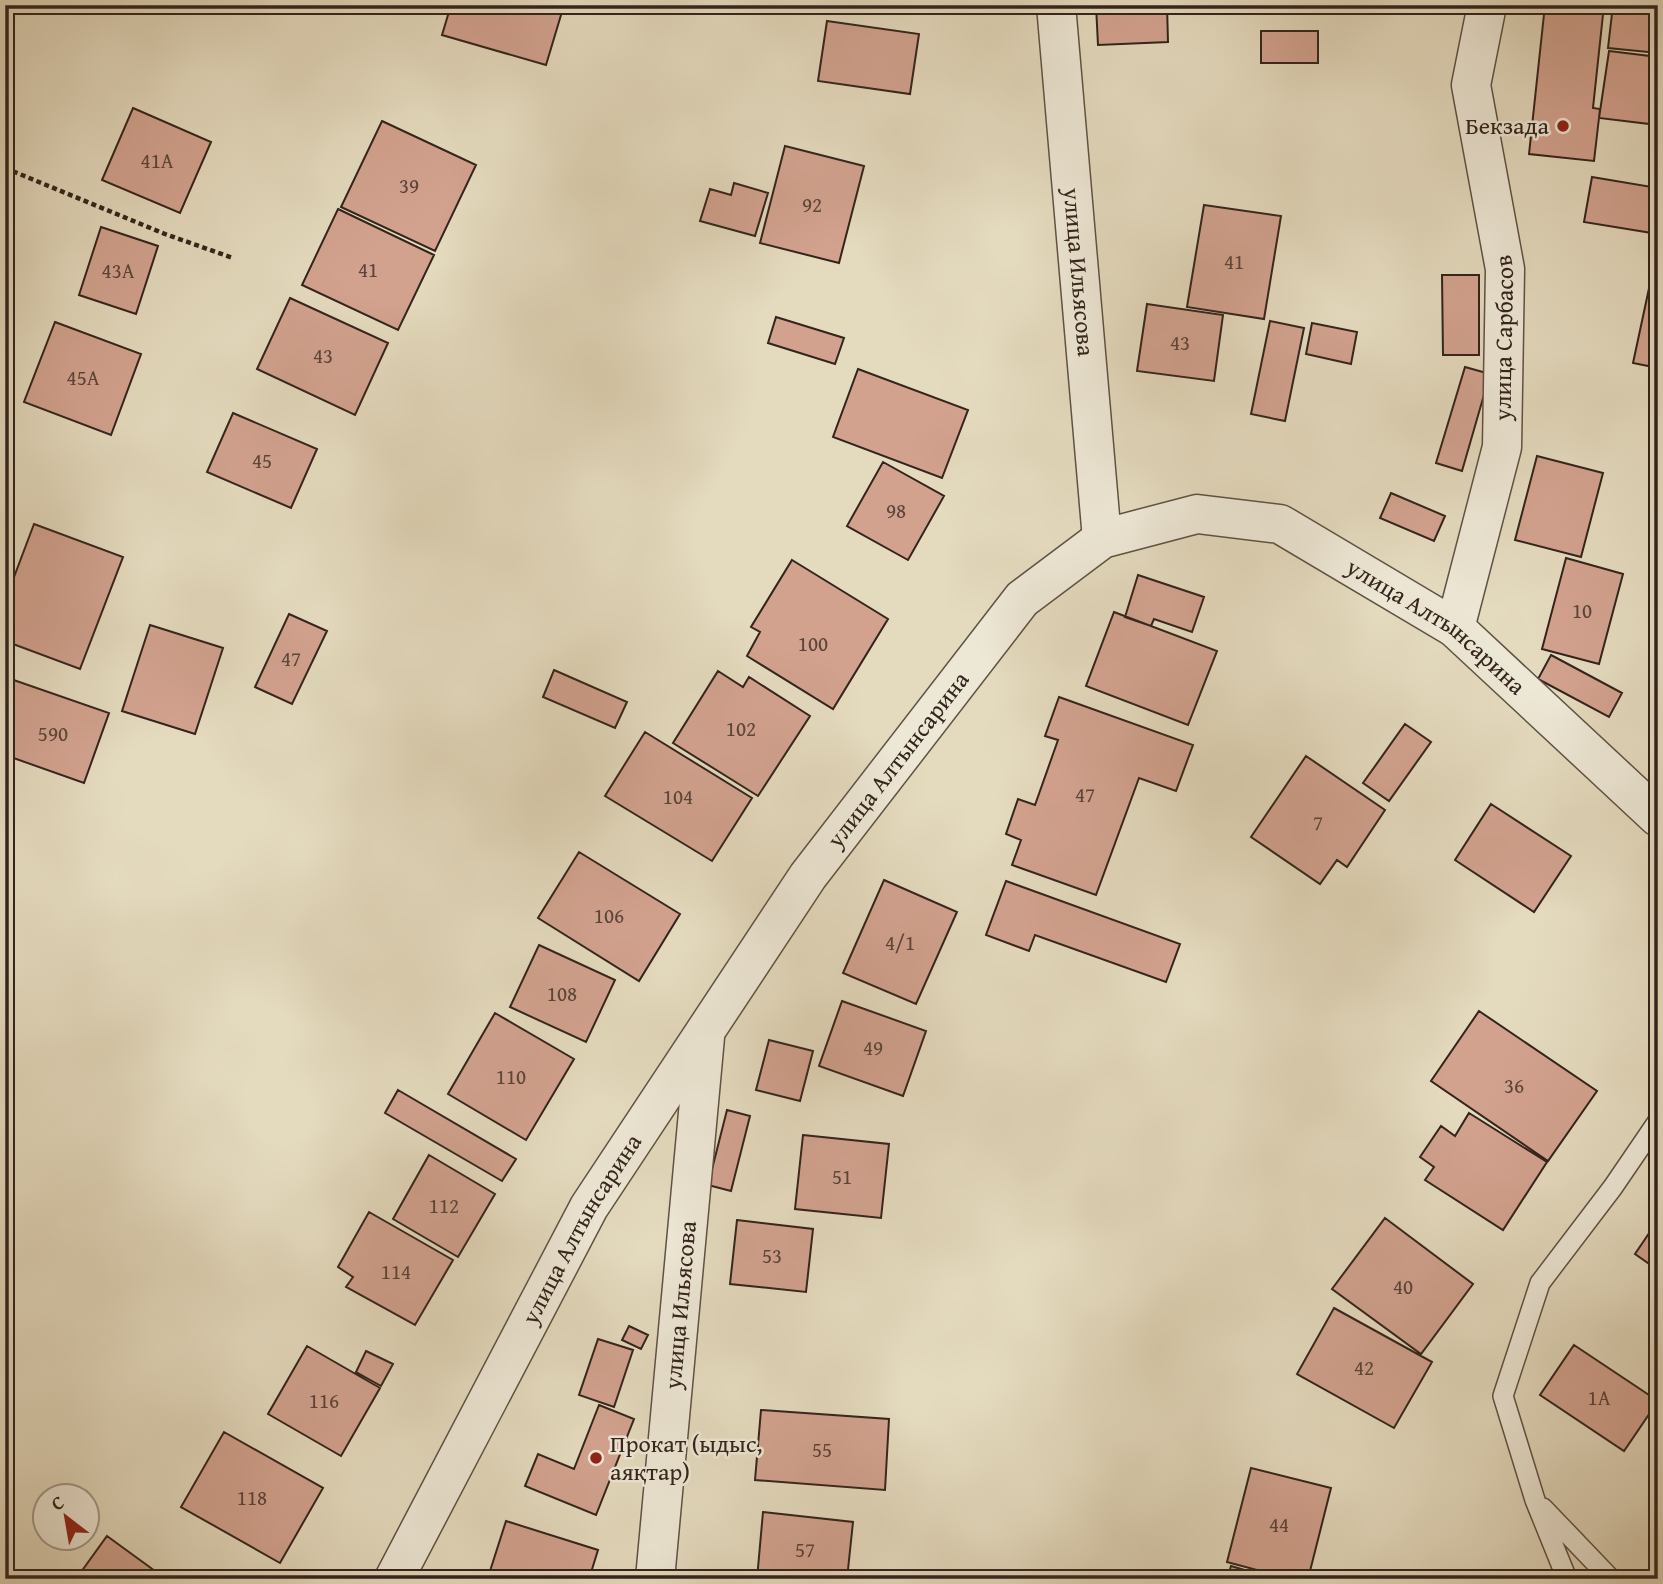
<svg xmlns="http://www.w3.org/2000/svg" width="1663" height="1584" font-family="'Gentium Book Plus',serif">
  <style>
    .building { fill: #d2a28f; stroke: #33241c; stroke-width: 2 }
    .lines { fill: none; stroke-linecap: round; stroke-linejoin: round }
    .lane-casing { stroke: #5f5244; stroke-width: 22 }
    .street-casing { stroke: #5f5244; stroke-width: 41 }
    .path { stroke: #33241c; stroke-width: 4.5; stroke-dasharray: 5 3.5; stroke-linecap: butt }
    .lane { stroke: #ede7d5; stroke-width: 19 }
    .street { stroke: #ede7d5; stroke-width: 38 }
    .poi-dot { fill: #8f2418; stroke: #ede7d5; stroke-width: 2.5 }
    .labels { text-anchor: middle; stroke-width: 5; stroke-linejoin: round; paint-order: stroke }
    .number-label { font-size: 21px; fill: #5b4439 }
    .poi-label { font-size: 24px; fill: #33241c; stroke: #ede7d5; text-anchor: end }
    .street-label { font-size: 24px; fill: #33241c; stroke: #ede7d5 }
  </style>
  <rect width="100%" height="100%" fill="#e4dabe"/>
  <filter id="stains"><feTurbulence type="fractalNoise" baseFrequency=".00286" numOctaves="4"/><feColorMatrix values="0 0 0 0 .2 0 0 0 0 .09 0 0 0 0 .02 0 0 0 .5 -.17"/></filter>
  <radialGradient id="worn" r=".72"><stop offset=".6" stop-color="#630" stop-opacity="0"/><stop offset="1" stop-color="#630" stop-opacity=".3"/></radialGradient>
  <!-- building -->
  <path class="building" d="M451,5H564L546,65L442,35Z
    M1096,5H1167L1168,42L1098,45Z
    M1545,5H1604L1593,108L1600,109L1594,161L1529,154Z
    M1613,5H1658V53L1608,48Z
    M827,21L919,34L910,94L818,81Z
    M1261,31H1318V63H1261Z
    M1609,51L1658,57V125L1599,118Z
    M133,108L211,142L180,213L102,180Z
    M382,121L476,165L435,251L341,207Z
    M785,146L864,166L839,263L760,243Z
    M1592,177L1658,188V234L1584,222Z
    M734,183L768,193L755,236L700,221L710,189L731,195Z
    M1204,205L1281,216L1264,319L1187,307Z
    M338,209L434,255L398,330L302,285Z
    M101,227L158,246L136,314L79,295Z
    M1442,275H1479V355H1443Z
    M1651,279L1658,281V368L1633,363Z
    M290,298L388,343L355,415L257,369Z
    M1147,304L1223,315L1214,381L1137,371Z
    M776,317L844,338L835,364L768,343Z
    M1270,321L1304,328L1285,421L1251,414Z
    M55,322L141,354L111,435L24,402Z
    M1312,323L1357,332L1351,364L1306,354Z
    M1465,367L1490,374L1462,471L1436,463Z
    M858,369L968,410L942,478L833,437Z
    M233,413L317,449L291,508L207,472Z
    M1537,456L1603,473L1581,557L1515,540Z
    M883,462L944,496L908,560L847,526Z
    M1391,493L1445,516L1434,541L1380,518Z
    M34,524L123,557L80,669L5,641V601Z
    M1566,558L1623,574L1599,664L1542,649Z
    M792,560L888,619L833,709L747,656L760,632L751,627Z
    M1138,575L1204,597L1192,632L1154,619L1151,626L1125,617Z
    M1114,612L1217,651L1188,725L1086,686Z
    M289,614L327,631L292,704L255,687Z
    M150,625L223,648L195,734L122,711Z
    M1551,655L1622,693L1609,717L1538,679Z
    M554,670L627,702L615,728L543,697Z
    M718,671L743,687L749,677L810,716L758,796L673,743Z
    M5,677L109,713L84,783L5,755Z
    M1059,697L1193,745L1176,791L1139,778L1096,895L1012,865L1021,840L1006,834L1018,799L1035,805L1058,740L1045,736Z
    M1405,724L1431,742L1389,801L1363,783Z
    M645,732L752,798L712,861L605,796Z
    M1306,756L1385,810L1347,867L1337,860L1320,884L1251,837Z
    M1491,804L1571,856L1534,912L1455,860Z
    M579,852L680,914L639,981L538,918Z
    M884,880L957,912L916,1004L843,973Z
    M1006,881L1180,944L1166,982L1035,935L1029,951L986,935Z
    M539,945L615,980L586,1042L510,1007Z
    M842,1001L926,1031L903,1096L819,1066Z
    M1479,1011L1597,1091L1548,1161L1431,1081Z
    M495,1013L574,1059L526,1140L448,1094Z
    M769,1040L813,1051L800,1101L756,1090Z
    M398,1090L516,1159L502,1181L385,1113Z
    M727,1110L750,1116L731,1191L708,1185Z
    M1469,1113L1547,1162L1503,1230L1425,1180L1434,1167L1420,1157L1441,1126L1455,1136Z
    M803,1135L889,1144L881,1218L795,1209Z
    M429,1155L495,1194L458,1257L393,1219Z
    M369,1212L453,1260L415,1325L346,1287L353,1277L338,1267Z
    M1385,1218L1473,1284L1421,1354L1332,1289Z
    M737,1220L813,1229L806,1292L730,1284Z
    M1658,1220V1270L1635,1254Z
    M1334,1308L1432,1362L1394,1428L1297,1374Z
    M629,1326L648,1335L641,1349L622,1340Z
    M598,1339L633,1350L614,1407L579,1395Z
    M1574,1345L1658,1401L1624,1451L1540,1395Z
    M307,1346L380,1388L341,1456L268,1414Z
    M366,1351L393,1364L381,1386L356,1372Z
    M599,1405L634,1419L596,1515L525,1486L538,1454L574,1469Z
    M761,1410L889,1419L885,1490L755,1480Z
    M224,1432L323,1488L280,1563L181,1507Z
    M1251,1468L1331,1488L1308,1579H1291L1227,1562Z
    M763,1512L853,1522L847,1579H757Z
    M506,1521L598,1550L589,1579H514L490,1571Z
    M107,1536L166,1579H76Z
    M1231,1566L1275,1579H1227Z"/>
  <g class="lines">
    <!-- lane casing -->
    <g class="lane-casing">
      <path id="lane" d="M1543,1508L1611,1579
        M1567,1579L1535,1500L1503,1396L1540,1283L1613,1187L1658,1121"/>
    </g>
    <!-- street casing -->
    <g class="street-casing">
      <g id="street">
        <path id="s1" d="M1056,5L1102,539"/>
        <path id="s2" d="M1455,628L1502,447L1505,269L1471,85L1487,5"/>
        <path id="s3" d="M394,1579L589,1207L808,876L1022,599L1102,539L1197,514L1280,524L1455,628L1658,817"/>
        <path id="s4" d="M655,1579L705,1037"/>
      </g>
    </g>
    <!-- path -->
    <path class="path" d="M5,168L165,234L233,258"/>
    <!-- lane -->
    <use href="#lane" class="lane"/>
    <!-- street -->
    <use href="#street" class="street"/>
  </g>
  <!-- markers -->
  <g class="poi-dot">
    <circle cx="1563" cy="126" r="7"/>
    <circle cx="596" cy="1458" r="7"/>
  </g>
  <g class="labels">
    <!-- number labels -->
    <g class="number-label">
      <text x="157" y="168">41А</text>
      <text x="409" y="193">39</text>
      <text x="812" y="212">92</text>
      <text x="1234" y="269">41</text>
      <text x="368" y="277">41</text>
      <text x="118" y="278">43А</text>
      <text x="1180" y="350">43</text>
      <text x="323" y="363">43</text>
      <text x="83" y="385">45А</text>
      <text x="262" y="468">45</text>
      <text x="896" y="518">98</text>
      <text x="1582" y="618">10</text>
      <text x="813" y="651">100</text>
      <text x="291" y="666">47</text>
      <text x="741" y="736">102</text>
      <text x="53" y="741">590</text>
      <text x="1085" y="802">47</text>
      <text x="678" y="804">104</text>
      <text x="1318" y="830">7</text>
      <text x="609" y="923">106</text>
      <text x="900" y="950">4/1</text>
      <text x="562" y="1001">108</text>
      <text x="873" y="1055">49</text>
      <text x="511" y="1084">110</text>
      <text x="1514" y="1093">36</text>
      <text x="842" y="1184">51</text>
      <text x="444" y="1213">112</text>
      <text x="772" y="1263">53</text>
      <text x="396" y="1279">114</text>
      <text x="1403" y="1294">40</text>
      <text x="1364" y="1375">42</text>
      <text x="1599" y="1405">1А</text>
      <text x="324" y="1408">116</text>
      <text x="822" y="1457">55</text>
      <text x="252" y="1505">118</text>
      <text x="1279" y="1532">44</text>
      <text x="805" y="1557">57</text>
    </g>
    <!-- poi labels -->
    <g class="poi-label">
      <text x="1549" y="134">Бекзада</text>
      <text x="610" y="1452" text-anchor="start">Прокат (ыдыс,<tspan x="610" dy="28">аяқтар)</tspan></text>
    </g>
    <!-- street labels -->
    <g class="street-label">
      <text dy="8" stroke="none"><textPath href="#s1" startOffset="268">улица Ильясова</textPath></text>
      <text dy="8" stroke="none"><textPath href="#s2" startOffset="296">улица Сарбасов</textPath></text>
      <text dy="8" stroke="none"><textPath href="#s3" startOffset="1636">улица Алтынсарина</textPath></text>
      <text dy="8" stroke="none"><textPath href="#s3" startOffset="964">улица Алтынсарина</textPath></text>
      <text dy="8" stroke="none"><textPath href="#s3" startOffset="397">улица Алтынсарина</textPath></text>
      <text dy="8" stroke="none"><textPath href="#s4" startOffset="275">улица Ильясова</textPath></text>
    </g>
  </g>
  <!-- margin -->
  <rect width="1663" height="1584" fill="none" stroke="#e4dabe" stroke-width="28"/>
  <rect x="7" y="7" width="1649" height="1570" fill="none" stroke="#33241c" stroke-width="3.5"/>
  <rect x="14" y="14" width="1635" height="1556" fill="none" stroke="#33241c" stroke-width="2"/>
  <!-- north arrow -->
  <g transform="translate(66 1517) rotate(329)"><circle r="33" fill="#ede7d5" stroke="#a3998b" stroke-width="2"/>
  <path d="M0-5L12 26L0 18L-12 26Z" fill="#8f2418"/>
  <text y="-10" font-size="19" font-weight="bold" text-anchor="middle" fill="#33241c">С</text>
  </g>
  <rect width="100%" height="100%" filter="url(#stains)"/>
  <rect width="100%" height="100%" fill="url(#worn)"/>
</svg>
